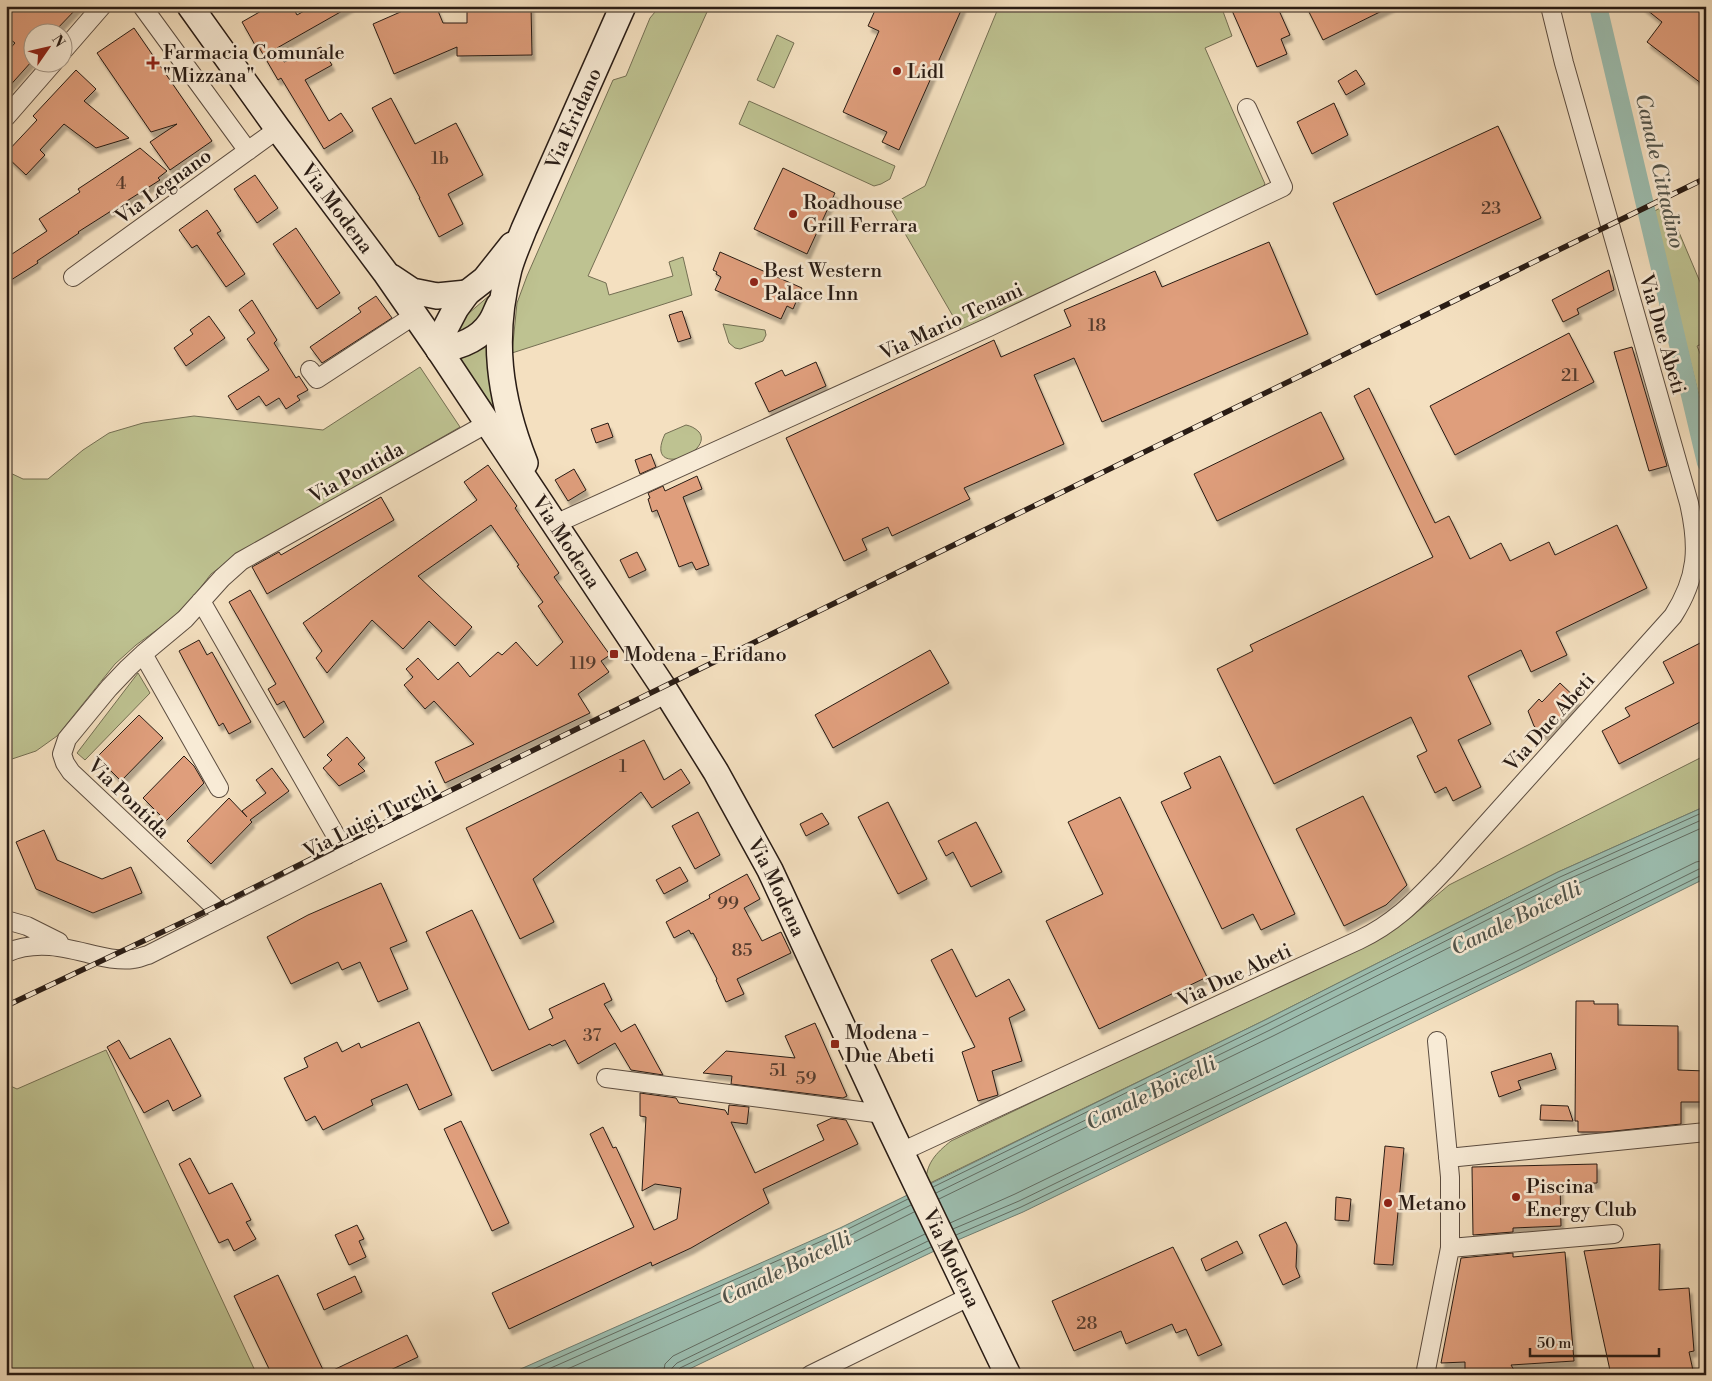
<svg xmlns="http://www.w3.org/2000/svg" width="1712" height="1381" font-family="'Libre Bodoni',serif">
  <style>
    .green { fill: #bec291; stroke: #746f53 }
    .water { fill: #9cbdaf; stroke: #6e7d71 }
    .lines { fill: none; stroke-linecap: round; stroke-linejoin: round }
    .shore { stroke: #626c62; stroke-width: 1 }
    .canal { stroke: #9cbdaf; stroke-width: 18 }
    .building { fill: #df9e7b; stroke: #291c15; filter: url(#shadow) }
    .minor-casing { stroke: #5c4d40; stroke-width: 20 }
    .secondary-casing { stroke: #291c15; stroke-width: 28 }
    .minor { stroke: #f8ebd6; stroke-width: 18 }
    .secondary { stroke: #f8ebd6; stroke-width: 25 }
    .rail-casing { stroke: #291c15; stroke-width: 5.5 }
    .rail { stroke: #f8ebd6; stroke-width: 4; stroke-dasharray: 11; stroke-linecap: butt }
    .poi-dot { fill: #8f2418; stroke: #f8ebd6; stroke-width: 2 }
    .labels { text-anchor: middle; stroke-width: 5; stroke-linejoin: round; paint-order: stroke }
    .number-label { font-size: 18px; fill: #563c2e }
    .poi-label { font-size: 20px; fill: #291c15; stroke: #f8ebd6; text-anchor: start }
    .street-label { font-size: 20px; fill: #291c15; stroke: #f8ebd6 }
    .water-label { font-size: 21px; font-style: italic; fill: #51544b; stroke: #f8ebd6 }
  </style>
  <defs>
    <filter id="shadow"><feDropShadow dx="3" dy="5.5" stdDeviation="1" flood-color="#0004"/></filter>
  </defs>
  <rect width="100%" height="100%" fill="#f4e0c0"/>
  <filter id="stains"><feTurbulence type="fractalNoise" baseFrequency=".004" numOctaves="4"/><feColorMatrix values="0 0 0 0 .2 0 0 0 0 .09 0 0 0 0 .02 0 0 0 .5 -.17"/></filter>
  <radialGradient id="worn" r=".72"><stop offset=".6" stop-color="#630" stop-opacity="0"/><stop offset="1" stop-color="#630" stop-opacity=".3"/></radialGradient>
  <!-- green -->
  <path class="green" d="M660,6H695L707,12L588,276L606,283L609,295L673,276L669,262L683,257L692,295L512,353L517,303L527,276L613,80L626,76L650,18Z
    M999,6H1221L1232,36L1205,48L1265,184L1254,195L961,330L889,206L925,186Z
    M777,35L794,43L774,88L757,80Z
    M749,101L895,166L890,179L881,184L874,186L739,124Z
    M1667,204L1706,296V342L1697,346L1706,368V425L1653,212Z
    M500,277L491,303L470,330L458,333L456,328L469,313L490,295Z
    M723,324L765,330L766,335L763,341L740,349L735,348L729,343Z
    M491,334L507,427L459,358Z
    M420,367L460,427L238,554L211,574L194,596L173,618L136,645L115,664L57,736L36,751L6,761V471L23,479H48L83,450L109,433L143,423L194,416L323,430Z
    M686,425C691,426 695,428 699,432C715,453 643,480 665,434Z
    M138,673L150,693L85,760L77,753Z
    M1706,755V806L1558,872L1265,1020L926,1185C925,1164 936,1153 951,1141L1385,934L1411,917L1449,885Z
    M106,1050L257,1375H6V1084L17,1089Z"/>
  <!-- water -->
  <path class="water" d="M1706,806V878L1523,969L1023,1212L953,1242L677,1375H507L840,1228L1265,1020L1558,872Z"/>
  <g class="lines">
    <!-- shore -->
    <path class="shore" d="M933,1187L1267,1024L1560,877L1706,811
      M936,1193L1270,1030L1562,882L1706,818
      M939,1199L1273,1036L1566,889L1706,826
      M950,1223L1015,1194L1515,952L1696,862L1706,860
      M953,1229L1019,1201L1518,959L1699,869L1706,868
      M956,1235L1021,1207L1521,965L1702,875L1706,874
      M520,1375L842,1232L908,1199
      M535,1375L845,1238L911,1205
      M554,1375L848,1245L914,1212
      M663,1375L665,1364L673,1356L925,1234
      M670,1375L672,1368L677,1363L928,1241
      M677,1375V1371L680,1368L931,1247"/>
    <!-- canal -->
    <path class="canal" d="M1598,6L1706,463"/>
  </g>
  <!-- building -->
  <path class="building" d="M6,6H79L54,32H32V61L6,90V53L15,43L6,36V24L12,18L6,13Z
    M270,6H292L297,15L313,6H351L277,48L284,62L321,47L332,65L305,80L329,121L341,113L353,131L324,149L281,78L278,80L257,44L255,45L242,22Z
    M414,6H436L443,23H467V6H531L532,55L457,56V47L394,74L373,24Z
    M877,6H963L899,150L882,142L887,132L843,112L879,31L868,26Z
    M1230,6H1277L1290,35L1281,39L1287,54L1257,67Z
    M1306,6H1392L1323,40Z
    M1642,6H1706V87L1647,42L1662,22Z
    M134,28L212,141L170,170L150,142L177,124L151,132L97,53Z
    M76,70L96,89L84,101L129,138L96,148L64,124L40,150L45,155L26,175L6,156V153L37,120L33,116Z
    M1356,70L1365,84L1346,95L1338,81Z
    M391,98L415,144L456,123L483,175L448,194L463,224L439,237L419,198H420L372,108Z
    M1334,103L1348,135L1312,154L1297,122Z
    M1498,126L1541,218L1376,295L1333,203Z
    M140,148L167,171L158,178L160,180L78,232L79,233L37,261L38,263L11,280L6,273V258L47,231L39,219L80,192L78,189Z
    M783,168L835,193L807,254L754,229Z
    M255,175L278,208L257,223L234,189Z
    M207,210L221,231L217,233L245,274L226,287L197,245L192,248L179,230Z
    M296,228L340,293L317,309L273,244Z
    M1269,242L1308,334L1102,422L1074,358L1034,375L1064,444L964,488L970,499L892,536L888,527L862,539L867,550L844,561L786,438L994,340L1001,357L1071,326L1064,310L1155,271L1162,287Z
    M720,252L802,288L793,309L787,306L781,319L715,290L721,277L716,274L717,272L713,270Z
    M1609,270L1614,290L1577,309L1579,314L1563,322L1552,300Z
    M376,296L392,318L322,363L310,347L361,312L358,308Z
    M252,300L277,340L274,343L296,378L299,376L308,390L297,396L300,400L286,409L279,398L266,406L259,396L237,410L228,396L269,370L247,339L255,333L239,310Z
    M682,311L691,338L678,342L669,315Z
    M209,316L225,338L186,366L174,348L193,334L190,330Z
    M1569,333L1594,382L1455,455L1430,406Z
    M1632,347L1667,466L1649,471L1614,352Z
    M816,362L826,386L769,412L755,383L782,370L785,376Z
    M1369,388L1435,523L1449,516L1470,559L1501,543L1510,561L1549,542L1555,555L1617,525L1647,588L1556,632L1567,655L1531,672L1521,650L1468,676L1491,724L1458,740L1481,787L1453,801L1446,787L1435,793L1417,756L1427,751L1411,717L1274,784L1217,669L1253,651L1250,645L1433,557L1354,396Z
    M1321,412L1344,459L1217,521L1194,474Z
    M608,423L613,437L596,443L591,429Z
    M651,454L656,467L640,474L635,460Z
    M488,465L517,506L515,508L559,573L554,577L610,655L601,661L609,672L578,694L590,713L445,783L435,762L474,744L434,701L425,709L404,685L413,677L406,669L418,658L438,680L458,662L470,677L498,652L502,655L516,642L537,666L563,642L538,606L543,602L517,566L519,565L491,525L418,576L472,627L455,646L429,621L403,649L372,620L327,673L316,658L322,651L303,623L477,500L464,482Z
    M574,469L586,490L568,501L555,480Z
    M697,476L702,489L683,497L709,565L696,570L692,562L679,567L657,510L652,512L648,499L650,498L648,493L663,486L665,491Z
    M381,497L394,520L267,594L252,567L279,552L281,555Z
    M637,552L646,570L629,578L620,560Z
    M250,590L324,722L304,738L284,701L277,705L268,689L276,684L229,602Z
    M199,640L207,655L212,652L251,722L229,734L223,723L219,726L179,651Z
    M1706,640V719L1619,764L1602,731L1630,716L1625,708L1674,683L1663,662Z
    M930,650L949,683L833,748L815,715Z
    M1560,683L1578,700L1545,736L1534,726L1528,711L1539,699L1542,702Z
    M139,715L163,738L121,781L97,757Z
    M347,737L365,758L358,764L365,771L339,786L323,768L332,760L327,755Z
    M644,740L664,780L681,769L690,783L652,808L641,792L533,879L554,922L520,939L466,828Z
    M184,756L194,766L204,783L166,821L143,798Z
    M1220,756L1295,914L1261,930L1253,914L1222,929L1161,802L1191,788L1184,773Z
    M272,768L289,791L250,820L252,822L211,864L187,841L229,798L247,817L242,811L266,793L256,780Z
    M1363,796L1407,885L1386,905L1344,926L1296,829Z
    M1120,797L1207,977L1099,1029L1046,921L1103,894L1068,822Z
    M888,802L927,879L898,894L858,817Z
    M698,812L720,855L695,869L672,826Z
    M822,813L829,824L806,836L800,824Z
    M976,822L1002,872L971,887L953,852L946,856L938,841Z
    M44,830L57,860L102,879L131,867L142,893L93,913L36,889L16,842Z
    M680,867L688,881L664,894L656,880Z
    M747,874L760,899L744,908L762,941L781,932L791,953L737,979L744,994L726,1002L716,980L717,979L693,933L691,934L689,930L674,938L666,922L710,898L709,895Z
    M381,883L407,941L390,948L408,989L378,1002L360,962L342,970L338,962L291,984L267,937L308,915Z
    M472,910L529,1030L553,1018L549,1009L604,983L612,1000L604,1004L621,1032L635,1024L663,1075L631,1070L615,1043L578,1064L565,1040L552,1046L550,1044L492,1071L426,932Z
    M952,949L976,997L1009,979L1025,1010L1009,1018L1022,1061L992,1071L998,1095L978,1101L962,1052L975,1047L931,960Z
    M1576,1001H1594V1004H1618V1025L1678,1026V1070L1706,1071V1102H1681V1124L1605,1132H1578V1121H1575Z
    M419,1022L452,1095L419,1110L407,1084L371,1100L373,1105L323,1130L315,1116L306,1121L284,1078L308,1067L304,1058L337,1042L342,1052L359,1043L361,1048Z
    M815,1023L847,1096L843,1098L731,1084L732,1076L703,1073L726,1051L795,1058L785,1036Z
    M170,1038L201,1096L173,1111L168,1100L144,1113L107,1047L119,1040L130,1059Z
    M1551,1053L1556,1069L1518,1081L1521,1089L1499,1097L1491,1072Z
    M640,1093L676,1098L679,1103L725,1110L728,1115L729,1105L749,1107L747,1124L731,1122L755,1173L824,1140L817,1125L832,1118L846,1120L858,1144L763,1189L769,1203L691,1248L652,1266L651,1262L509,1329L492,1293L634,1227L590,1134L603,1127L613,1148L616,1147L654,1230L677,1219L681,1188L655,1184L642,1191L646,1117L640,1116Z
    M1541,1105L1568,1106L1573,1121L1540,1120Z
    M461,1121L509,1223L492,1231L444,1129Z
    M1385,1146L1404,1148L1393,1265L1374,1264Z
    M190,1158L209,1194L232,1183L251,1220L246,1222L256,1239L234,1251L228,1239L219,1243L179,1164Z
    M1597,1164V1183L1560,1184L1561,1226L1513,1228V1232L1473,1235L1472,1167Z
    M1336,1197L1351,1199L1349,1221L1335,1220Z
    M1286,1222L1297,1245L1296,1267L1300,1277L1283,1285L1259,1235Z
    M357,1225L364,1239L359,1241L366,1257L349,1265L335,1235Z
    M1237,1241L1243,1253L1206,1271L1201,1259Z
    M1660,1244L1659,1290L1689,1288L1694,1351L1689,1352L1694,1375H1611L1584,1251Z
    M1173,1247L1222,1345L1198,1356L1186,1329L1176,1333L1172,1324L1126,1344L1121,1331L1074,1351L1052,1301Z
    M1565,1252L1574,1361L1511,1365L1517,1375H1465V1362L1441,1363L1461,1258L1513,1253V1257Z
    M278,1275L325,1374L407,1335L418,1357L380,1375H272L234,1296Z
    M355,1276L362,1292L324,1310L317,1294Z"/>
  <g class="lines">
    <!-- minor casing -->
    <g class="minor-casing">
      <path id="minor" d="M142,6L248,151
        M62,52L102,6
        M6,117L54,62
        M73,277L278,129
        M310,370L317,379L415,315
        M555,524L989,327L1283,187L1247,108
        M201,601L347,855
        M143,654L219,788
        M224,916L71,772L65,763L62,754L67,739L109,688L128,668L143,654L185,619L222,578L241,561L488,423
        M6,920L27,926L59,942
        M6,953C36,940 64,947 94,955C106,958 120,961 133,959C138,959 143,956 148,955L666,694
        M606,1078L883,1114
        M901,1152L1359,940C1397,922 1417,899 1446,869L1673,616C1698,577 1699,547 1689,503L1564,63L1550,6
        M1448,1158L1706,1132
        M1450,1248L1614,1234
        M810,1375L971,1296
        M1425,1375L1450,1248V1177L1437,1041"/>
    </g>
    <!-- secondary casing -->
    <g class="secondary-casing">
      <g id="secondary">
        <path id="s1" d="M190,6L278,129L385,272L439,350L663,687L716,772L770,870L889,1127L1008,1375"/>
        <path d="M391,277L412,291L437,296L467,293"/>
        <path d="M439,350L446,327L456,308L467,293L485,279L512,245"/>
        <path d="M439,350C458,347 479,340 490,323C494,318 496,311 499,305"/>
        <path id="s2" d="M525,463C499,397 491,338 509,269C513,255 519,242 524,229L623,6"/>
      </g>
    </g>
    <!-- minor -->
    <use href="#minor" class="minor"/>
    <!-- secondary -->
    <use href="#secondary" class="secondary"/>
    <!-- rail casing -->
    <g class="rail-casing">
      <path id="rail" d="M6,1006L215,907L341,844L1706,178"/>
    </g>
    <!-- rail -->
    <use href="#rail" class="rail"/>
  </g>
  <!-- markers -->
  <g class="poi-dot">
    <path d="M150.5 55.5h5v5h5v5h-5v5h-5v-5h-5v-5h5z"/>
    <circle cx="897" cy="71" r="5"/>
    <circle cx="793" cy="214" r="5"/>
    <circle cx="754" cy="282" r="5"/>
    <rect x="609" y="649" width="10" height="10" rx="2.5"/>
    <rect x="830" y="1039" width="10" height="10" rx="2.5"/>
    <circle cx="1516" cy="1197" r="5"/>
    <circle cx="1388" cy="1203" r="5"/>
  </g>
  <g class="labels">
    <!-- number labels -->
    <g class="number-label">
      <text x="440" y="164">1b</text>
      <text x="121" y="189">4</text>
      <text x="1491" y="214">23</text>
      <text x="1097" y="331">18</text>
      <text x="1570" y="381">21</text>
      <text x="583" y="669">119</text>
      <text x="623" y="772">1</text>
      <text x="728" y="909">99</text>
      <text x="742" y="956">85</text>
      <text x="592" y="1041">37</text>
      <text x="778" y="1076">51</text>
      <text x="806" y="1084">59</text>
      <text x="1087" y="1329">28</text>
    </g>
    <!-- poi labels -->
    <g class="poi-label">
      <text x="163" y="59">Farmacia Comunale<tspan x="163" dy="23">"Mizzana"</tspan></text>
      <text x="907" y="78">Lidl</text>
      <text x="803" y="209">Roadhouse<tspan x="803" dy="23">Grill Ferrara</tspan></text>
      <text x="764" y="277">Best Western<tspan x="764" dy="23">Palace Inn</tspan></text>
      <text x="624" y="661">Modena - Eridano</text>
      <text x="845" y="1039">Modena -<tspan x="845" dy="23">Due Abeti</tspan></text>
      <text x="1526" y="1193">Piscina<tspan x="1526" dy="23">Energy Club</tspan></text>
      <text x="1398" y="1210">Metano</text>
    </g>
    <!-- street labels -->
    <g class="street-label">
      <text dy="7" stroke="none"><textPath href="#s2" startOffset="362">Via Eridano</textPath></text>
      <text transform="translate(163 186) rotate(-36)" y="7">Via Legnano</text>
      <text dy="7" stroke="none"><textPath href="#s1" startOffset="250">Via Modena</textPath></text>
      <text transform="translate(951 321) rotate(-25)" y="7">Via Mario Tenani</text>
      <text transform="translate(1663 334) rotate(74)" y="7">Via Due Abeti</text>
      <text transform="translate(356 472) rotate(-29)" y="7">Via Pontida</text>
      <text dy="7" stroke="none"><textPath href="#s1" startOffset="655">Via Modena</textPath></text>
      <text transform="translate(1549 722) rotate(-48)" y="7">Via Due Abeti</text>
      <text transform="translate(129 798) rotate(44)" y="7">Via Pontida</text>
      <text transform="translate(370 819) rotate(-27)" y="7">Via Luigi Turchi</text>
      <text dy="7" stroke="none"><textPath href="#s1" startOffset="1060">Via Modena</textPath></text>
      <text transform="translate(1234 975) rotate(-25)" y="7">Via Due Abeti</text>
      <text dy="7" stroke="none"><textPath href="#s1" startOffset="1470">Via Modena</textPath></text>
    </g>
    <!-- water labels -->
    <g class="water-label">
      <text transform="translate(1660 171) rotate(77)" y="7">Canale Cittadino</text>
      <text transform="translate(1516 918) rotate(-26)" y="7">Canale Boicelli</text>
      <text transform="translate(1151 1093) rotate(-26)" y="7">Canale Boicelli</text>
      <text transform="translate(786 1268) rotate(-26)" y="7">Canale Boicelli</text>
    </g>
  </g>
  <!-- margin -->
  <rect width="1712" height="1381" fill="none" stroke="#f4e0c0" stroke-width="25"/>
  <rect x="8" y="8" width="1697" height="1366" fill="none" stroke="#291c15" stroke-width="2.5"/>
  <rect x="12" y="12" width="1687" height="1356" fill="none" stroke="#291c15"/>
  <!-- north arrow -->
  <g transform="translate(48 48) rotate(56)"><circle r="24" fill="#f8ebd6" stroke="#a59889"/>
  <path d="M0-4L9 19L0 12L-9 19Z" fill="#8f2418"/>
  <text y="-8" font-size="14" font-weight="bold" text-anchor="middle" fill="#291c15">N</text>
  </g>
  <!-- scale -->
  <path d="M1530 1348v8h129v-8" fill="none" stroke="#291c15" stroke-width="2.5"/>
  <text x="1537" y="1348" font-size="15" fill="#291c15" stroke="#f8ebd6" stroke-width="4" paint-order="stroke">50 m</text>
  <rect width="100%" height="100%" filter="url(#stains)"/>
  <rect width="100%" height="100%" fill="url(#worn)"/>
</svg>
